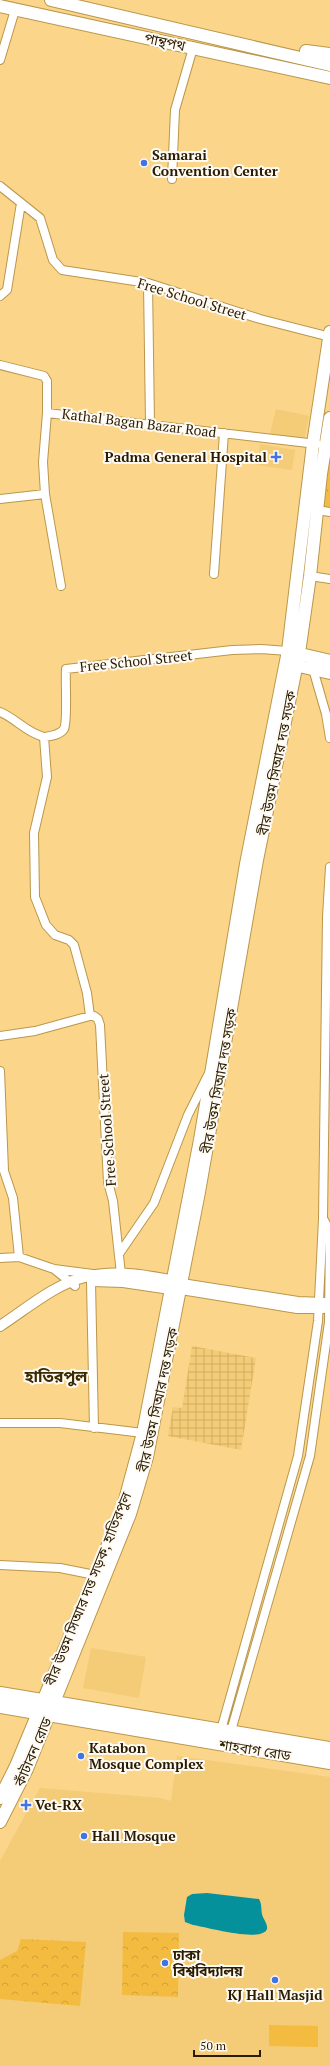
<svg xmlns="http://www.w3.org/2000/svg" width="330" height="2066" font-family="'PT Serif','Noto Sans Bengali',serif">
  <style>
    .built { fill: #f4cb76 }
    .industrial { fill: url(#industrial-grid) }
    .park { fill: url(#park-crowns) }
    .garden { fill: #f3bc40 }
    .water { fill: #05919b }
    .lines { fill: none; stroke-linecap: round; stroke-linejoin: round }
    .minor-casing { stroke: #bb974b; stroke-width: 10 }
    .tertiary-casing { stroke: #bb974b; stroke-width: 12 }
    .secondary-casing { stroke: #bb974b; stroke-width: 14 }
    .trunk-casing { stroke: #bb974b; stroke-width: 16 }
    .minor { stroke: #fff; stroke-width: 8 }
    .tertiary { stroke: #fff; stroke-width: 10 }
    .secondary { stroke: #fff; stroke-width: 12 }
    .trunk { stroke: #fff; stroke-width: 14 }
    .poi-dot { fill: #4273e4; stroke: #fffbf4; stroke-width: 1.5 }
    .labels { text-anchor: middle; stroke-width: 4; stroke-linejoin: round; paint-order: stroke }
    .street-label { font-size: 14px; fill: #2a1c00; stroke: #fffbf4 }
    .poi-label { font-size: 14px; font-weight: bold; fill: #2a1c00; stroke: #fffbf4; text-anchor: start }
    .quarter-label { font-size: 16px; font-weight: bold; fill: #3c2a00; stroke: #fffbf4 }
  </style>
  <defs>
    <pattern id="industrial-grid" width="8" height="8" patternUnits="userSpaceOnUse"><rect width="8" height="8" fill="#f4cb76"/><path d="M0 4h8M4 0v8" fill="none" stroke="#d1ae64"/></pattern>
    <pattern id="park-crowns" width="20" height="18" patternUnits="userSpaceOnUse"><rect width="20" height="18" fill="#f3bc40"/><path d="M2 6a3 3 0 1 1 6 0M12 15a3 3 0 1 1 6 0" fill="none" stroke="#d0a136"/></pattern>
  </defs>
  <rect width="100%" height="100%" fill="#fbd589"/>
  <!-- built -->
  <path class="built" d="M276,409L309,416L304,441L270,434Z
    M260,444L295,450L292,470L257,465Z
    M91,1648L146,1657L139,1698L83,1688Z
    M177,1756L330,1777V2066H0V1861L40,1788L160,1798L171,1801Z"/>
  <!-- industrial -->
  <path class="industrial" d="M192,1346L256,1358L241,1450L168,1436L173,1407L182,1408Z"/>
  <!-- park -->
  <path class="park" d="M330,455V517L322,512L321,501Z
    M123,1932L179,1933L178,1997L122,1995Z
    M21,1939L86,1942L80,2006L0,1999V1960L17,1951Z"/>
  <!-- garden -->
  <path class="garden" d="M269,2025L318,2026V2047L269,2046Z"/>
  <!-- water -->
  <path class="water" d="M207,1893L259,1899C262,1904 261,1909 262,1914C263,1919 268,1924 267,1929C262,1943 206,1927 193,1925L185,1922L184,1915L187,1897L192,1894Z"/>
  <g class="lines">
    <!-- minor casing -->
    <g class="minor-casing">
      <path id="minor" d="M0,60L15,10
        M172,179L175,110L193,48
        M0,186L40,218L53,260L62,270L148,283L260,319L330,337
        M148,283L150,424
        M0,296L7,290L21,203
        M0,365L44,376L47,381V413L317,444
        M47,413L43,462L45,494L61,586
        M0,499L45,494
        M317,510L330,512
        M214,574L224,433
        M310,576L330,579
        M313,669L326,714L330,738
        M0,712C17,719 25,732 44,737
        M90,1016L87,993L74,945L69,940L55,935L46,925L35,897L34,833L47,777L44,737C51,736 60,735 64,729C68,721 65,681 66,669L232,650L261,649L288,651
        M0,1036L35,1031L90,1016H94L98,1019L100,1025L108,1182L113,1201L121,1274
        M0,1071L4,1171L13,1198L19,1257
        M119,1254L154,1203L188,1115L208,1075
        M0,1258L19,1257L54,1269L93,1274
        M54,1269L75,1286
        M91,1282L94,1428
        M182,1283L298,1301L324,1302
        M181,1290L297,1309H323
        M0,1423H60L143,1433
        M0,1565L60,1568L95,1575
        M221,1730L298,1456L318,1321L323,1219L327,917L330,867
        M231,1731L310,1456L329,1322L330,1232L324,1220"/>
    </g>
    <!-- tertiary casing -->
    <g class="tertiary-casing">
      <path id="tertiary" d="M92,1281L123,1282L177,1290
        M0,1326C26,1309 55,1284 85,1277C116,1269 150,1276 180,1282"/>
    </g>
    <!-- secondary casing -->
    <g class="secondary-casing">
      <path id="secondary" d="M51,0L330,65
        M0,6L330,78
        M306,51L330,54
        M292,652L330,661
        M290,664L330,673
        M0,1798L16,1766L122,1511L143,1433L200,1140L246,864L288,651L313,444L330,332
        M0,1822L27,1769L130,1514L147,1457L199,1192L257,860L299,653L310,576L321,474L330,418"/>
    </g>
    <!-- trunk casing -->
    <g class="trunk-casing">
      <path id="trunk" d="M0,1694L330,1749
        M0,1706L330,1762"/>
    </g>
    <!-- minor -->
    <use href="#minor" class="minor"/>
    <!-- tertiary -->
    <use href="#tertiary" class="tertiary"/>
    <!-- secondary -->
    <use href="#secondary" class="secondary"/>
    <!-- trunk -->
    <use href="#trunk" class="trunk"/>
  </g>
  <!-- markers -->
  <g class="poi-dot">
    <circle cx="144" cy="163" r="4"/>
    <path d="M274 451h4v4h4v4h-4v4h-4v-4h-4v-4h4z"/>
    <circle cx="81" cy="1756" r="4"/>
    <path d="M24 1799h4v4h4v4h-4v4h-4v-4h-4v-4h4z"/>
    <circle cx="84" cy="1836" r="4"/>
    <circle cx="165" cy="1963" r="4"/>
    <circle cx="275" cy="1980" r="4"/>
  </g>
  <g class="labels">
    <!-- street labels -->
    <g class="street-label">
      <text transform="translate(165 42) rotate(12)" y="5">পান্থপথ</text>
      <text transform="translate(192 299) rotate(17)" y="5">Free School Street</text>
      <text transform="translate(139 423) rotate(7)" y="5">Kathal Bagan Bazar Road</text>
      <text transform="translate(136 661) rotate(-6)" y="5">Free School Street</text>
      <text transform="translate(277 763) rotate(-79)" y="5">বীর উত্তম সিআর দত্ত সড়ক</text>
      <text transform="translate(219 1081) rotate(-80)" y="5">বীর উত্তম সিআর দত্ত সড়ক</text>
      <text transform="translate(107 1130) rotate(-94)" y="5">Free School Street</text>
      <text transform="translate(158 1400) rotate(-78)" y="5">বীর উত্তম সিআর দত্ত সড়ক</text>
      <text transform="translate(88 1589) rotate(-68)" y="5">বীর উত্তম সিআর দত্ত সড়ক, হাতিরপুল</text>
      <text transform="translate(255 1750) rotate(9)" y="5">শাহবাগ রোড</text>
      <text transform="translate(33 1752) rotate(-67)" y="5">কাঁটাবন রোড</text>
    </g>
    <!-- poi labels -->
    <g class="poi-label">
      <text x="152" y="160">Samarai<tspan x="152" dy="16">Convention Center</tspan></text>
      <text x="267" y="462" text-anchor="end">Padma General Hospital</text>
      <text x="89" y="1753">Katabon<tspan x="89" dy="16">Mosque Complex</tspan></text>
      <text x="35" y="1810">Vet-RX</text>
      <text x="92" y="1841">Hall Mosque</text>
      <text x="173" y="1960">ঢাকা<tspan x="173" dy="16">বিশ্ববিদ্যালয়</tspan></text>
      <text x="275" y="2000" text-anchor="middle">KJ Hall Masjid</text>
    </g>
    <!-- quarter labels -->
    <g class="quarter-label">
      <text x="56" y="1382">হাতিরপুল</text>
    </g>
  </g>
  <!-- scale -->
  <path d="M194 2050v6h66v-6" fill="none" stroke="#2a1c00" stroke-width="2"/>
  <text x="200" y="2050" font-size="12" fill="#2a1c00" stroke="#fffbf4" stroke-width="3" paint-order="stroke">50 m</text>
</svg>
